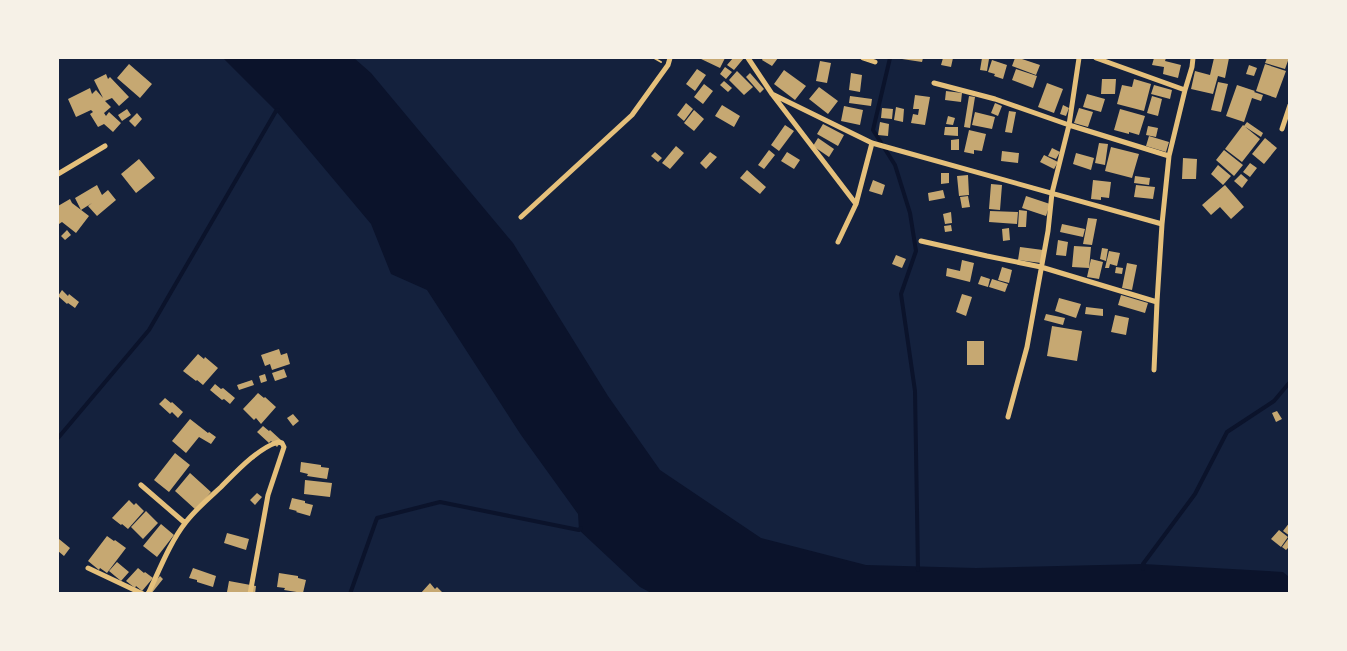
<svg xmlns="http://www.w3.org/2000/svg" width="1347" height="651" font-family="'IBM Plex Sans',sans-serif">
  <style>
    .water { fill: #0b132b }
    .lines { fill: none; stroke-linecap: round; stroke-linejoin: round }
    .stream { stroke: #0b132b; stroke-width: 4 }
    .building { fill: #c6a872 }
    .path { stroke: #e5c07b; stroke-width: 2 }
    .minor { stroke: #e5c07b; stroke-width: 5 }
  </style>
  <rect width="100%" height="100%" fill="#14213d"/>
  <!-- water -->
  <path class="water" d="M223,58H354L371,73L513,243L608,396L660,470L761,538L866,565L976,568L1143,564L1283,572L1289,577V593L653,594L640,587L579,530L578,514L521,435L427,290L391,274L371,224L276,111Z"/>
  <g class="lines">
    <!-- stream -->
    <path class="stream" d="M890,58L873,130L895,165L910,213L916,251L901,294L915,391L918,570
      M58,438L149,330L276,111L278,110
      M1143,569V564L1195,494L1227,432L1274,401L1290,382
      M350,594L377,518L440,502L579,530L581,528"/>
  </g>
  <!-- building -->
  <path class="building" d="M699,58H725L720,68Z
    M733,58H744L734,70L727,65Z
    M763,58H778L772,66L762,60Z
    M902,58H923L922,62L902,59Z
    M943,58H953L951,67L941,65Z
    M982,58L989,59L987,71L980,70Z
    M1015,58H1019L1040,65L1036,75L1012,66Z
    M1154,58H1166L1165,61L1181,65L1178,78L1163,74L1164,67L1152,65Z
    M1214,58H1229L1225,78L1218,76L1213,94L1191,89L1195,71L1210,75Z
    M1267,58H1289L1285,69L1265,63Z
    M992,60L1007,65L1003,79L994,76L995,74L988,72Z
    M820,61L831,63L827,83L816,81Z
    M129,64L152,84L140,98L117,78Z
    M1265,64L1286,71L1276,98L1256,91Z
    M1249,65L1257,68L1254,76L1246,74Z
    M725,67L732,72L726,79L720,74Z
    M697,69L706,75L695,91L686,84Z
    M1016,69L1037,76L1033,88L1012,80Z
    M784,70L806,86L795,100L774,84Z
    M737,71L753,87L744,95L729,80Z
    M750,73L764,89L760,93L746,77Z
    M851,73L862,75L860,92L849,90Z
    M106,74L108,79L110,77L129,97L119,106L112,98L105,101L111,107L104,113L106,116L109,112L121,123L113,132L104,124L98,127L90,114L93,112L91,110L76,117L68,99L90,88L92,94L96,90L103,98L94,80Z
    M1102,79H1116L1115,94H1101Z
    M1134,79L1151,84L1144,111L1117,104L1122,85L1132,87Z
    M724,81L732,88L728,92L720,85Z
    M1218,82L1228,84L1221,112L1211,110Z
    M1047,83L1063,89L1054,113L1038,107Z
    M704,84L713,91L703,104L694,97Z
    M1154,85L1172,90L1170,99L1151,94Z
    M1237,85L1255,91L1254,92L1263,95L1261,101L1252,98L1244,122L1226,116Z
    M819,87L838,101L828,114L809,99Z
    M946,91L962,93L961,102L945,100Z
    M1087,94L1105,99L1101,112L1083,107Z
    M915,95L930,97L925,125L911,123L913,114L918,115L919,109H913Z
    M850,96L872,99L871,106L849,103Z
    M969,96L975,97L970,128L964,127Z
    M1152,96L1162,99L1158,116L1147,113Z
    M686,103L693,109L684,121L677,115Z
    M995,103L1002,106L998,116L991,113Z
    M722,105L740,116L734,127L715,116Z
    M1063,105L1069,108L1066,116L1060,114Z
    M844,106L863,110L860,125L841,121Z
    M896,107L904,109L903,122L894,120Z
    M882,108L893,109L892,119L881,118Z
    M1079,108L1093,112L1088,127L1074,123Z
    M127,109L131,115L122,121L118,115Z
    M1120,109L1145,116L1139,135L1129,132V134L1114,130Z
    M694,110L704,119L694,131L684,123Z
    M1009,111L1016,112L1012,133L1005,132Z
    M975,112L995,117L992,129L972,125Z
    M137,113L142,119L135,127L129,121Z
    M948,116L955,118L953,125L946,124Z
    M880,122L889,124L888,136L878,135Z
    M1247,122L1263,133L1261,137L1244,126Z
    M823,124L844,135L838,146L817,134Z
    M785,125L794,131L779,151L771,145Z
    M1243,125L1260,139L1242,162L1225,149Z
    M1148,126L1158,128L1156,137L1146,135Z
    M945,127H958V136L944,135Z
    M969,130L986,134L982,151L974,150V154L964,152Z
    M1149,136L1169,142L1166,152L1146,146Z
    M818,138L834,149L829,157L813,146Z
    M1265,138L1277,148L1264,164L1252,154Z
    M959,139V150H951V140Z
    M1099,143L1108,144L1105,165L1095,163Z
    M676,146L684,153L670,169L662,163Z
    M1111,147L1139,154L1132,178L1105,171Z
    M1052,148L1060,152L1056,159L1048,156Z
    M769,150L775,155L764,169L758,165Z
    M1224,150L1243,165L1234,176L1216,160Z
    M1002,151L1019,153L1018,163L1001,161Z
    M655,152L662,158L658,162L651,156Z
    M710,152L717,157L706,169L700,163Z
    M787,152L800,160L794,169L781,161Z
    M1076,153L1094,158L1091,170L1073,164Z
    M1044,155L1058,162L1054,169L1040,162Z
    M1183,158L1197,159L1196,179H1182Z
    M139,159L155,178L136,193L121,174Z
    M1250,163L1257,168L1250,177L1243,172Z
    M1218,165L1231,176L1223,185L1211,174Z
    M747,170L766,187L760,194L740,178Z
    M941,173H949V183L941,184Z
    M1241,174L1248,180L1242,188L1234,181Z
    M968,175L969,195L959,196L957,176Z
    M1135,176L1150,178L1149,185L1134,183Z
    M873,180L885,185L882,195L869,191Z
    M1093,180L1111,182L1109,198L1101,197V200L1091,199Z
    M991,184L1002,185L1000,210L989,209Z
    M97,185L102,195L108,190L116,200L97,216L88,206L92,203L81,210L75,198Z
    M1136,185L1155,187L1153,199L1134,197Z
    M1225,185L1244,207L1231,219L1220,207L1211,215L1202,205Z
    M943,190L945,198L929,201L928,193Z
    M968,196L970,207L962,208L960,197Z
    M1026,196L1050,204L1046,216L1022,208Z
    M70,199L72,203L89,216L76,233L62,222L59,224L58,221V206Z
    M1019,210L1027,211L1026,227H1018Z
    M990,211L1018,212L1017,224L989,222Z
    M951,212L952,223L945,224L943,214Z
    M1088,218L1097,219L1092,245L1083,244Z
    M1062,224L1085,229L1083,237L1060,232Z
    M951,225L952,231L945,232L944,226Z
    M1009,228L1010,240L1003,241L1002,229Z
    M67,230L71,235L65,240L61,236Z
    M1058,240L1068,242L1066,256L1056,255Z
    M1074,246L1091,247L1089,268L1072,267Z
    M1020,247L1043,250L1041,263L1018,260Z
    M1102,248L1108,249L1106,261L1100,259Z
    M1109,251L1120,253L1117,266L1110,264L1109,268H1105Z
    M896,255L906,259L902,268L892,264Z
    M1091,259L1103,262L1099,279L1087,277Z
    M962,260L974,263L970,282L946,276L947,268L960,271Z
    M1127,263L1137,265L1132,290L1122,288Z
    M1002,267L1012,270L1009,283L998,280Z
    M1116,267L1123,268L1122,274L1115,273Z
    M981,276L990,279L988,287L978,284Z
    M992,279L1008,284L1005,292L989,287Z
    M62,290L68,296L69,294L79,302L75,308L68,303L67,304L58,296Z
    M962,294L972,297L966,316L956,312Z
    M1121,295L1148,303L1145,313L1118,305Z
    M1059,298L1081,304L1076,318L1055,311Z
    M1086,307L1103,309V316L1085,314Z
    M1046,314L1065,318L1063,325L1044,320Z
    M1115,315L1129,318L1126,335L1111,332Z
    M1052,326L1082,331L1077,361L1047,356Z
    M967,341H984V365H967Z
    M279,349L281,355L287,353L290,364L272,370L270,364L265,366L261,355Z
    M198,354L204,359L205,357L218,368L203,385L197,380L196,381L183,371Z
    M284,369L287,377L275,381L272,373Z
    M265,374L267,381L261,383L259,376Z
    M252,380L254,385L239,390L237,385Z
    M215,384L221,389L223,388L235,398L230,404L224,399L222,400L210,390Z
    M258,393L264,398L265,397L276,407L261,424L256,418L254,420L243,409Z
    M165,398L171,403L172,402L183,412L178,418L172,412L170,414L159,404Z
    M1277,411L1282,419L1276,422L1272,413Z
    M293,414L299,421L293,426L287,418Z
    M190,419L208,433L209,432L216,437L211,444L199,437L186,453L172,441Z
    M263,426L269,431L270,430L282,441L277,447L271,441L269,443L257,432Z
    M175,453L190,465L169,492L154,480Z
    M301,462L321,465V467L329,468L327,479L307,476L308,474L300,472Z
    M190,473L211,492L196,510L175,491Z
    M305,480L332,483L330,497L304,494Z
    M257,493L262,497L255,505L250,500Z
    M292,498L305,501V503L313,505L310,516L296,512L297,511L289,509Z
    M129,500L134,505L136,503L144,511L128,529L122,524L121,525L112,518Z
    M146,511L158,523L143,539L131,527Z
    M1290,522V536L1283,531Z
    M161,524L174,535L157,557L143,546Z
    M1279,530L1288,537L1281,547L1271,539Z
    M227,533L249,539L246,550L224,543Z
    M107,536L114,541L115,540L126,548L107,573L100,568L99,570L88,561Z
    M59,539L70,548L64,556L58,551V540Z
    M1288,539L1290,541V546L1286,550L1282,547Z
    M117,562L129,572L121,581L109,571Z
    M138,568L144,573L145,572L153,578L142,591L136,586L135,588L126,581Z
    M193,568L216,576L213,587L197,582V580L189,578Z
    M279,573L298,576V578L306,580L303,593L284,590L285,588L277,587Z
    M160,576L163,579L151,594H148L146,592Z
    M229,581L256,586L255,594L227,592Z
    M430,583L435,589L437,587L444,594H420Z"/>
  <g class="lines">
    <!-- path -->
    <path class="path" d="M654,58L661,62"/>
    <!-- minor -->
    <path class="minor" d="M748,58L772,94L856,204
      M863,58L875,62
      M1096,58L1185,90
      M934,83L995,99L1069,125L1169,156
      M772,94L872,143L1162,224
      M1282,129L1290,105
      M58,174L105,146
      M521,217L632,115L668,65L670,58
      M921,241L987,256L1041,267L1157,302
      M838,242L856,204L872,143
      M1154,370L1157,302L1162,224L1169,156L1185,90L1192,67L1193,58
      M1008,417L1027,347L1048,231L1052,193L1069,125L1079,58
      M141,485L185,523
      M88,568L143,594
      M148,594C159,571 170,542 186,522C196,509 209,498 221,487C237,471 257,449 278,442L282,443L284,447L268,495L250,594"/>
  </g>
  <!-- border -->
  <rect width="1347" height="651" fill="none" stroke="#f6f1e7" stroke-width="118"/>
</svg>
